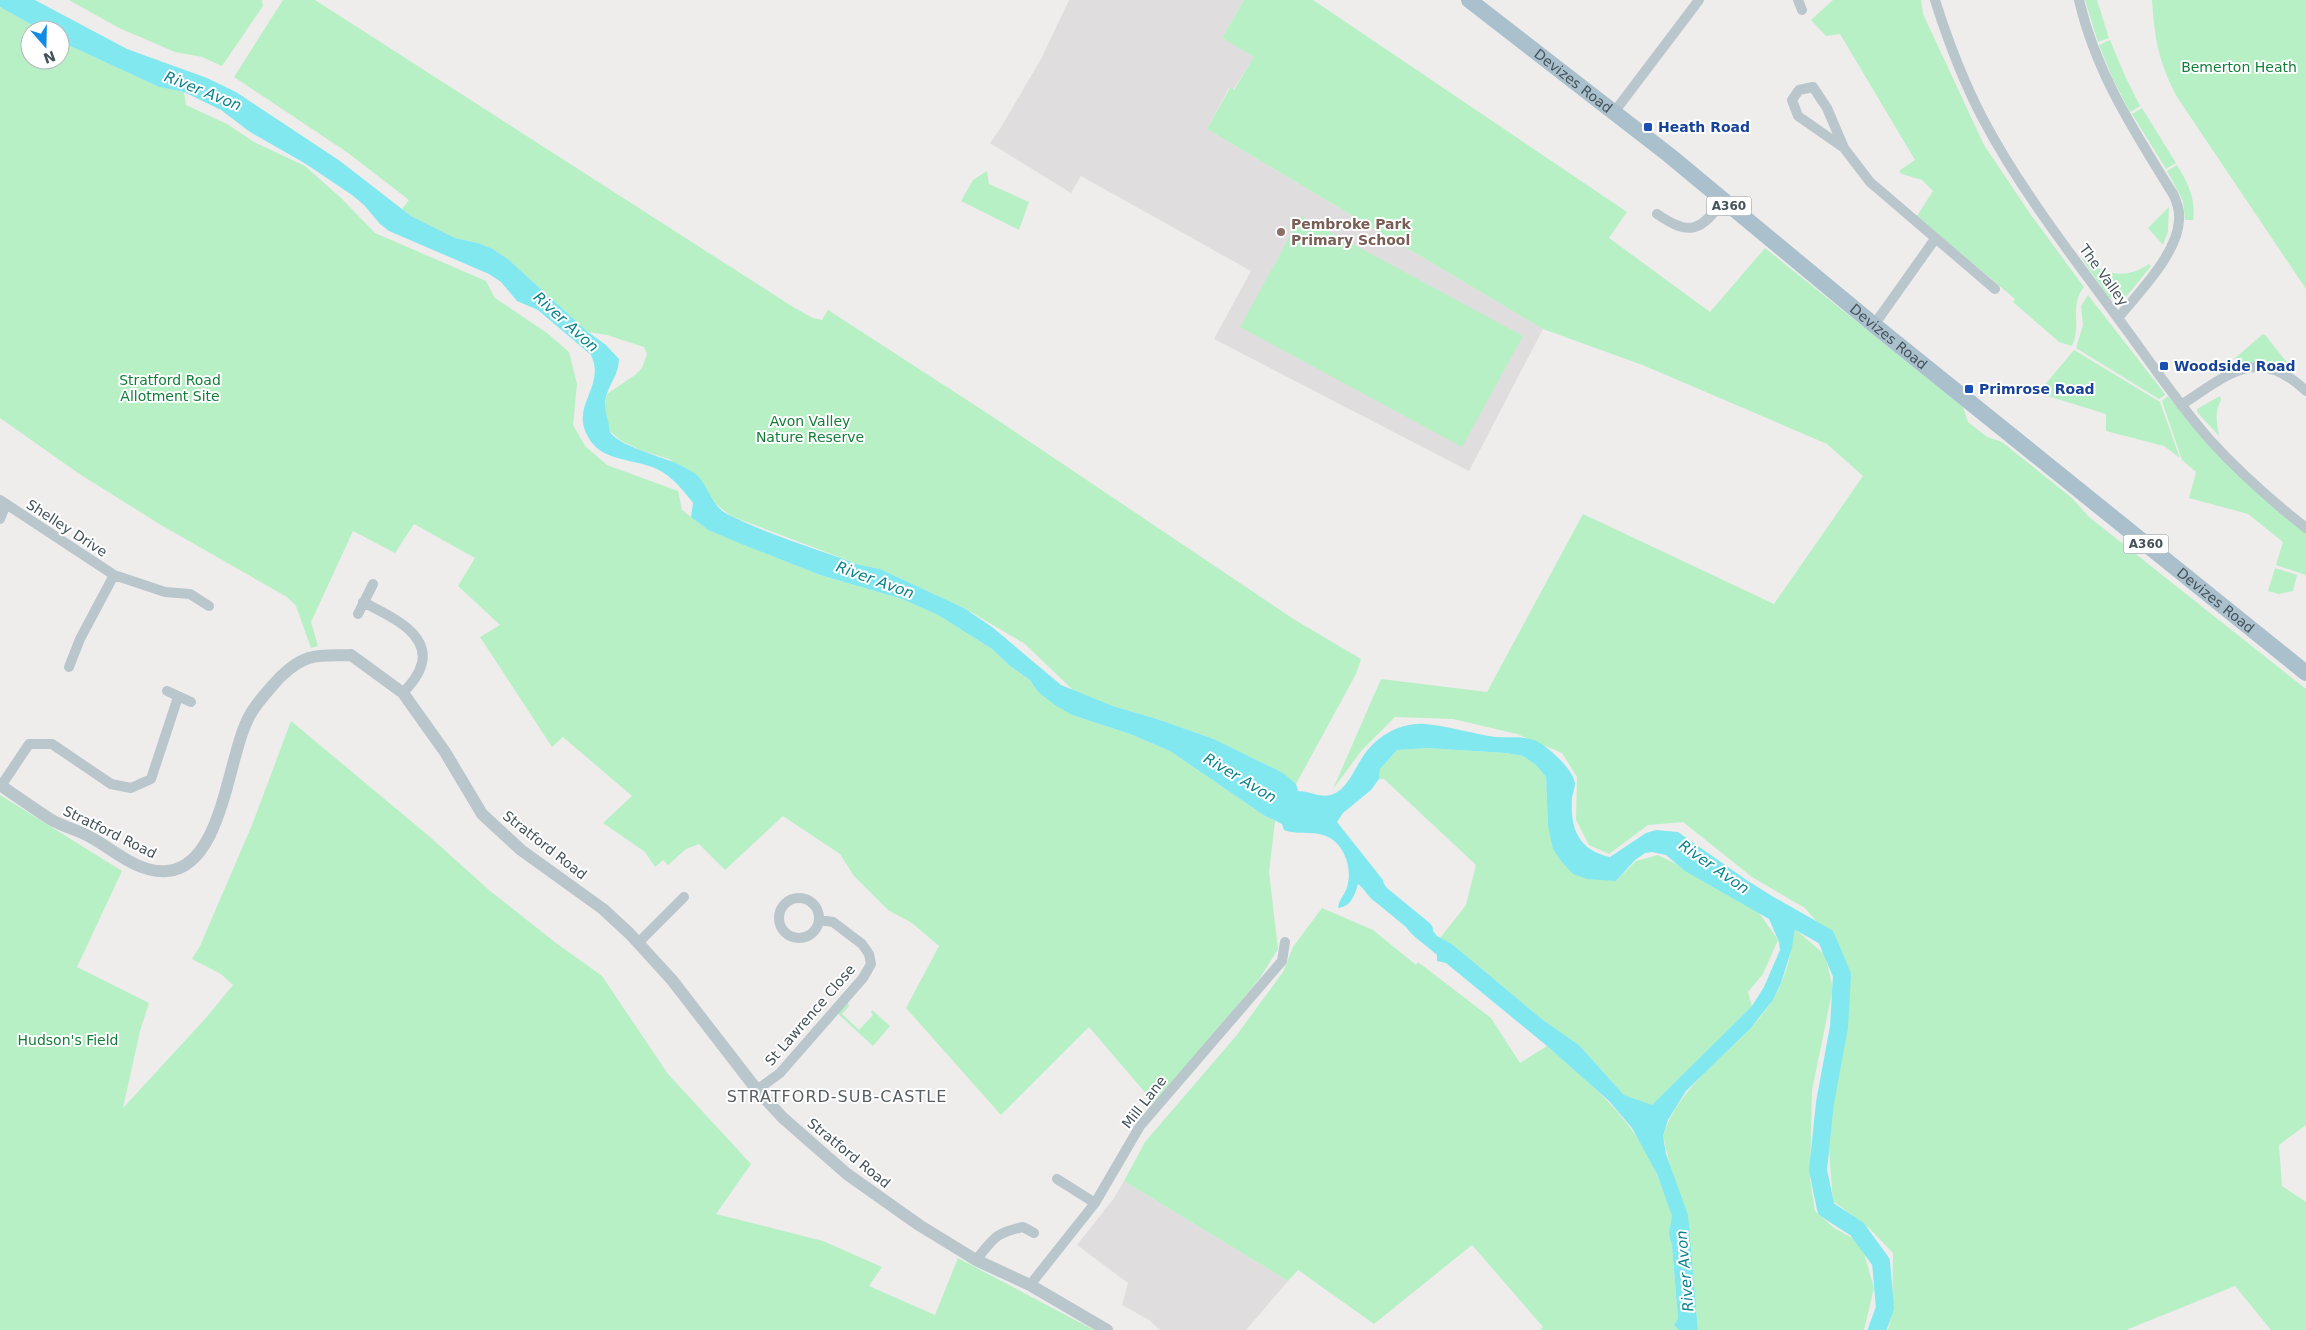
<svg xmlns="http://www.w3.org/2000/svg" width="2306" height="1330" font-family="'DejaVu Sans',sans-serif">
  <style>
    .education { fill: #e0ddde }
    .green { fill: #b7f0c5 }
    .water { fill: #82e8ef }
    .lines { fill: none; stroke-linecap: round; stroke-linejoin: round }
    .river { stroke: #82e8ef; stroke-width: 18 }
    .minor { stroke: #b9c6cc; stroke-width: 10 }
    .tertiary { stroke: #b9c6cc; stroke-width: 12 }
    .primary { stroke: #aac0cd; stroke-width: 16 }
    .transit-dot { fill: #1a4fb4; stroke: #fff; stroke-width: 2 }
    .education-dot { fill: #8d6e63; stroke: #fff; stroke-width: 2 }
    .labels { text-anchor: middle; stroke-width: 4; stroke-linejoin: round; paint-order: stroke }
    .shield { fill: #fff; stroke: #7c878c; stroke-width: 1 }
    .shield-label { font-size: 12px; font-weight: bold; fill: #44535a }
    .park-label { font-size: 14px; fill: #127e39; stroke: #fff }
    .street-label { font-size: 14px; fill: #44535a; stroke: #fff }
    .transit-label { font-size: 14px; font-weight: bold; fill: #164399; stroke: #fff; text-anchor: start }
    .education-label { font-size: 14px; font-weight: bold; fill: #785e54; stroke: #fff; text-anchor: start }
    .water-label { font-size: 15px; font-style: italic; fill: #08838c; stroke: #fff }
    .quarter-label { font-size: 16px; letter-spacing: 1px; fill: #585e61; stroke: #fff }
  </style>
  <rect width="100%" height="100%" fill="#efecec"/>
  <!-- education -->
  <path class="education" d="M1069,0H1244L1222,38L1255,56L1233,90L1229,88L1207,129L1543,329L1469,471L1214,339L1251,271L1081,176L1071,193L990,143L1000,129L1041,59Z
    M1124,1181L1288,1281L1246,1330H1160L1149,1320L1122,1305L1128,1283L1077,1245L1114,1198Z"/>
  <!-- green -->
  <path class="green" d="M69,0H262L263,6L222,66L202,57L175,52L119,28Z
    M283,0H315L793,307L813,318L822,320L828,310L990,415L1295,620L1361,659L1356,674L1296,784L1267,765L1214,739L1157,719L1113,706L1074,691L1025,644L964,608L880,569L860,565L731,516L711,500L707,489L669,459L640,450L620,440L610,431L604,411L607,394L635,375L642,368L647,354L644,347L607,335L588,332L509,260L493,249L478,243L455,238L411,216L402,209L409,200L348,153L234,77Z
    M1244,0H1313L1627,212L1609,238L1710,312L1765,248L1963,407L1968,422L1987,437L2002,442L2072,498L2089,517L2306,689V1125L2279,1145L2282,1186L2306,1202V1330H2271L2235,1286L2126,1330H1888L1892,1314L1893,1253L1869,1228L1833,1201L1829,1152L1835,1089L1848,1018L1839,948L1805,908L1752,877L1683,822L1648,825L1609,854L1589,845L1576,820L1577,777L1562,753L1517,734L1453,719L1395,717L1362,750L1333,789L1381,679L1487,692L1583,514L1774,604L1863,476L1827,444L1645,366L1543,329L1207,129L1230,88L1234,90L1254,57L1222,38Z
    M1833,0H1921L1923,14L1984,145L2031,215L2084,287C2069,305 2082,326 2072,346L2059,342L2013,302L2015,299L1917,216L1933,191L1922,180L1902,174L1899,171L1915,160L1840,34L1826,36L1811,20Z
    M2085,0H2097L2109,38L2098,42Z
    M2152,0H2306V289L2177,97C2158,60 2155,41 2152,0Z
    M0,7L41,30H30V60H60V41L159,87L184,92L186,105L227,124L254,142L305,166L341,198L375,233L486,281L495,298L547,333L569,352L577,384L573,425L585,446L607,465L678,491L682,510L708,530L820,575L902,599L938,615L992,649L1010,666L1030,680L1038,692L1072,715L1130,734L1170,751L1265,816L1275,821L1269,872L1278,949L1260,978L1155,1104L1089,1027L1001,1115L906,1008L939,946L912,923L888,910L854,876L840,854L783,816L725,870L699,844L686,849L668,865L663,860L655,867L645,852L603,823L632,796L563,737L552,747L480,637L500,625L458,586L475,558L414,524L395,553L353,531L311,622L318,646L311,648L296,606L287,597L161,525L78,473L0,418Z
    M2110,40L2125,76L2140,106L2130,112L2112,77L2099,45Z
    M2142,108L2176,163L2166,169L2132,114Z
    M2177,165C2188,183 2196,199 2193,220H2185L2183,201L2167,171Z
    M987,171L989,184L1029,202L1019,230L961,201L973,180Z
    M2169,207L2168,231L2163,245L2148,228Z
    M1301,216L1523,336L1462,447L1240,327Z
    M2080,256C2101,274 2125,281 2149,264L2151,266L2126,297L2119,301L2109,298Z
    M2088,295L2165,394V395L2159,399L2076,348L2083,325L2081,306Z
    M2263,334L2266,336L2293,370C2273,363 2259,359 2238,366L2235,358Z
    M2074,350L2160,402L2180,458L2164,446L2106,431V414L2038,393Z
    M2168,396L2209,445L2250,486L2306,533V575L2276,565L2283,542L2248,514L2189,498L2196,472L2182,460L2162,401Z
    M2220,396L2221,400C2214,412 2217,423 2219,436L2197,412V409Z
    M2275,568L2297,575L2293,591L2279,594L2268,591Z
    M291,721L430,837L489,890L556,943L602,976L668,1074L751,1164L716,1214L823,1241L882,1267L869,1286L935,1315L958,1258L1094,1330H0V795L122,871L77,967L149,1003L140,1031L123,1108L205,1019L233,985L221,974L192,959L200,946L252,825Z
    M1427,748L1506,753L1523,756L1536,765L1546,777L1548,826L1616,881L1636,861L1658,855L1708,880L1757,910L1778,940L1763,974L1748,992L1752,1006L1652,1106L1624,1095L1579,1045L1543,1020L1452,944L1440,938L1466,905L1476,865L1384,779H1379L1380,769L1397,750Z
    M1322,908L1373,930L1416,965L1418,962L1491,1018L1520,1063L1547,1046C1599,1092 1639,1122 1663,1190C1666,1198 1670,1207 1672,1216C1674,1227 1669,1231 1672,1246L1678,1318L1674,1325L1679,1330H1540L1543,1327L1472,1245L1374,1324L1298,1270L1288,1281L1124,1181L1145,1142L1236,1036L1283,972L1293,947Z
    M1795,929L1825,955L1833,988L1812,1090L1810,1179L1815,1211L1834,1228L1861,1243L1874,1288L1864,1330H1698L1691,1253L1663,1136C1682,1077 1740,1051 1772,1001C1786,979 1791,954 1795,929Z
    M847,1000L849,1006L842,1014L859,1030L873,1015L871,1012L872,1010L890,1026L873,1046L836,1012Z"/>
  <!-- water -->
  <path class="water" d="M0,0H35L127,49L207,78L236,92L340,161L411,216L455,238L478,243L493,249L509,260L588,332L606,345L619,359C618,384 598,390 608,421C609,424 609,429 610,432C620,447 665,457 682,466C687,469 694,472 698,476C711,491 711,507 731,516C772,536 817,549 860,565L880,569L964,608L992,627L1061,685L1113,706L1157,719L1214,739L1283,773L1296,784L1298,791C1310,791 1319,798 1331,795C1347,790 1354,770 1362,758C1375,737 1400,722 1425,724C1449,726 1473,734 1496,737C1509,738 1522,736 1534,740C1547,745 1573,769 1575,783C1575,787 1573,793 1572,798C1570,828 1578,850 1610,857L1646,833L1656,830L1678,832L1748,881L1793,909L1795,929L1792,948L1781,983L1773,1000L1750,1029L1686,1091L1668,1120L1663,1136L1666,1154L1688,1215L1698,1330H1679L1674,1325L1678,1318L1672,1246L1669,1234L1672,1216L1657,1174L1632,1128L1609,1101L1547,1046L1446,963L1437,961V955C1424,943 1408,935 1402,919L1406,914L1429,926L1437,936L1452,944L1543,1020L1579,1045L1624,1095L1652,1105L1752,1006L1764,987L1780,950L1779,942L1769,919L1685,871L1666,855L1652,852L1645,853L1635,860L1616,881L1587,879L1573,874L1561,861L1553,849L1548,826L1546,777L1536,765L1523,756L1506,753L1427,748L1397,750L1380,769L1379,779L1371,790L1343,813L1337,822L1383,880L1385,895L1395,903L1389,910C1384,904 1379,905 1374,901C1368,897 1365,889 1358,884C1354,896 1352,906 1338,908C1339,898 1347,893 1348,883C1352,865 1342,840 1323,835C1310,831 1296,835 1284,830L1282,824L1265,816L1170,751L1130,734L1072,715L1055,705L1038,692L1030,680L1010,666L992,649L938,615L902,599L820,575L739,543L708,530L691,517L693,503C683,490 672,476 657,469C632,458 600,462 587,435C571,405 606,386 591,355L538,310L517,301L501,282L489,274L389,231L380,224L364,205L352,195L306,164L250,132L221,110L184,92L159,87L64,43L60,41V30H41L0,7Z"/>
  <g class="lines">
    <!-- river -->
    <path class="river" d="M1376,888L1380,894L1424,930
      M1775,908L1826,937L1842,975L1839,1027L1825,1103L1818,1170L1826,1209L1857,1229L1881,1262L1885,1308L1877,1330"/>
    <!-- minor -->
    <path class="minor" d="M1798,0L1802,10
      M1935,0C1948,41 1963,81 1983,119C2020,189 2070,253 2117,317C2148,358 2176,402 2211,441C2240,473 2272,501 2306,528
      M2079,0C2096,73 2134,131 2173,194C2177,202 2180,210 2179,220C2178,253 2139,292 2118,318
      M1615,111L1699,0
      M1844,148L1798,116L1792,100L1799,90L1813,87L1827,108L1844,148L1870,182L1995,289
      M1657,214C1689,236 1700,232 1723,201
      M1874,325L1935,239
      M2181,405C2228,375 2257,344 2306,391
      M0,500L114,575L165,592L190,594L209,606
      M0,519L6,504
      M363,602C385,614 429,631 422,663C419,675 411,684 403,693
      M358,614L373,584
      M69,667L80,639L114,575
      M167,691L191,702
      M1,786L29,744H52L111,784L131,788L151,779L178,697
      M779 918a20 20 0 1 1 40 0a20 20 0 1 1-40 0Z
      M638,943L684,897
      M757,1090L780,1073L863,978L871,964L869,954L862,944L833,922L819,920
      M1057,1179L1095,1203
      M976,1260C994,1238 995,1233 1023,1227L1034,1233
      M1030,1285L1095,1203L1140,1126L1282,961L1285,942"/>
    <!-- tertiary -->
    <path class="tertiary" d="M0,785C16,796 33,808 50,819C63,827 79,830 92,838C114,850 139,874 167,871C224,866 227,755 250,715C256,704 265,694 273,685C282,674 296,662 309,658C322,654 338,656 351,655L403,693L445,752L482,814L521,850L603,909L630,934L672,980L757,1090L783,1118L847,1174L919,1225L976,1260L1030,1285L1107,1330"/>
    <!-- primary -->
    <path class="primary" id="s1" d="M1469,0L1669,155L1874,325L2306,673"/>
  </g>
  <!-- markers -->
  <g class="transit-dot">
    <rect x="1643" y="122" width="10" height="10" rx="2.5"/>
    <rect x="2159" y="361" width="10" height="10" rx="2.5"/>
    <rect x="1964" y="384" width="10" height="10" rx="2.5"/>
  </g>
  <circle class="education-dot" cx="1281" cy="232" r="5"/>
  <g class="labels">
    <!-- shield labels -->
    <g class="shield">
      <rect x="1706.5" y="196.5" width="45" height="19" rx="4"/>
      <rect x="2123.5" y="534.5" width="45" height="19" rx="4"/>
    </g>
    <g class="shield-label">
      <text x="1729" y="210">A360</text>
      <text x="2146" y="548">A360</text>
    </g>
    <!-- park labels -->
    <g class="park-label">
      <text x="2239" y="72">Bemerton Heath</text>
      <text x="170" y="385">Stratford Road<tspan x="170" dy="16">Allotment Site</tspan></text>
      <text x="810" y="426">Avon Valley<tspan x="810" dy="16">Nature Reserve</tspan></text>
      <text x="68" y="1045">Hudson's Field</text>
    </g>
    <!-- street labels -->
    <g class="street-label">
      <text dy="5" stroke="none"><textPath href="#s1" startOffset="132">Devizes Road</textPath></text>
      <text transform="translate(2104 275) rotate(54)" y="5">The Valley</text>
      <text dy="5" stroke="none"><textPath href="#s1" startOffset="538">Devizes Road</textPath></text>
      <text transform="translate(67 528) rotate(33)" y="5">Shelley Drive</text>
      <text dy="5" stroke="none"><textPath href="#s1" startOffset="958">Devizes Road</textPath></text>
      <text transform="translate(110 832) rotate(26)" y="5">Stratford Road</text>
      <text transform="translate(545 845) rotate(38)" y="5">Stratford Road</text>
      <text transform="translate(810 1015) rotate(-49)" y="5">St Lawrence Close</text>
      <text transform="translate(1144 1102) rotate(-52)" y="5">Mill Lane</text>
      <text transform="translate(849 1153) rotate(39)" y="5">Stratford Road</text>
    </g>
    <!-- transit labels -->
    <g class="transit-label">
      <text x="1658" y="132">Heath Road</text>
      <text x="2174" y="371">Woodside Road</text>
      <text x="1979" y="394">Primrose Road</text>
    </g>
    <!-- education labels -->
    <g class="education-label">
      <text x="1291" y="229">Pembroke Park<tspan x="1291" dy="16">Primary School</tspan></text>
    </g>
    <!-- water labels -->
    <g class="water-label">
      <text transform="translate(203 91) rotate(22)" y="5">River Avon</text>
      <text transform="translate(566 322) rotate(42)" y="5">River Avon</text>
      <text transform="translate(875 580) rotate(20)" y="5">River Avon</text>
      <text transform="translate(1240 778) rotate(31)" y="5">River Avon</text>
      <text transform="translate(1714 867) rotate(35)" y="5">River Avon</text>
      <text transform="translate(1685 1271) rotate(-95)" y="5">River Avon</text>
    </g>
    <!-- quarter labels -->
    <g class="quarter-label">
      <text x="837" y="1102">STRATFORD-SUB-CASTLE</text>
    </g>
  </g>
  <!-- north arrow -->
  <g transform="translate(45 45) rotate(160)"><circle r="24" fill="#ffffff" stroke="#b4babd"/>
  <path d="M0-4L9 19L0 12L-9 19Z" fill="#118be4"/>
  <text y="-8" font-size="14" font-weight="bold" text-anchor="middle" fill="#44535a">N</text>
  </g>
</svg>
